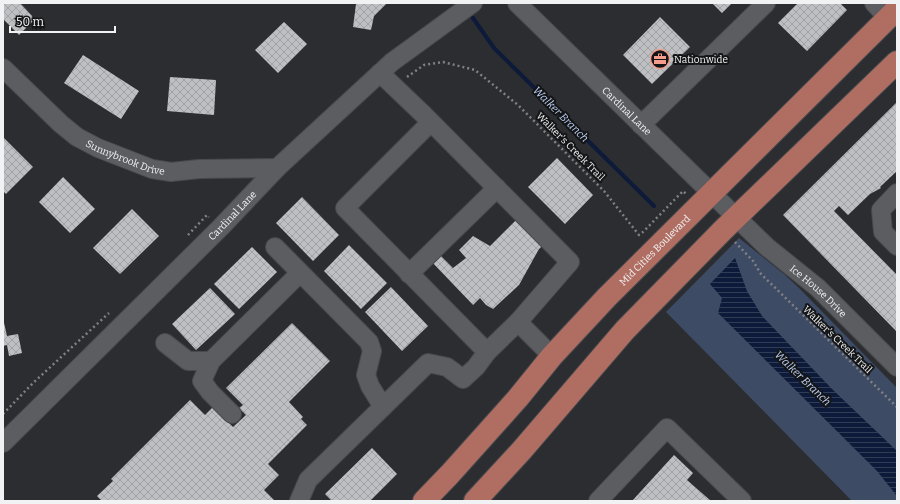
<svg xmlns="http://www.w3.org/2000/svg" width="900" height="504" font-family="Bitter,serif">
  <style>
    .park { fill: #3e4b64 }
    .water { fill: url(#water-rules) }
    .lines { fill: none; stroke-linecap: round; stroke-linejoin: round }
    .stream { stroke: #0d1a39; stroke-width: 4 }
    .building { fill: url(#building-cross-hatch) }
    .minor-casing { stroke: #484a4d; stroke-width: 20 }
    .major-casing { stroke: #484a4d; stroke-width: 24 }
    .path { stroke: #808184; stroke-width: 2.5; stroke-dasharray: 2 3; stroke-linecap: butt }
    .minor { stroke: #5b5d61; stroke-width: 18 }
    .major { stroke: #b06e63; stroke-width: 22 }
    .labels { text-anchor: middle; stroke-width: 4; stroke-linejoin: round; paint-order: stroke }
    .poi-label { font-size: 10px; fill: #f1f2f4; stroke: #141516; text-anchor: start }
    .street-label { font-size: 10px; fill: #f1f2f4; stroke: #141516 }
    .water-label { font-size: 11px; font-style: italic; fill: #bccef3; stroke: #141516 }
  </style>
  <defs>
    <pattern id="water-rules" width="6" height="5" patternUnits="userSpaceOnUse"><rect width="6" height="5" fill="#0d1a39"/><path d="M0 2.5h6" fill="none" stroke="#313c56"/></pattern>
    <pattern id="building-cross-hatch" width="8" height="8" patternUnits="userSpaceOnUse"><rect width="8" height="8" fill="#bdbfc3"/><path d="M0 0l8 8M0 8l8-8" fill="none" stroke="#a0a2a4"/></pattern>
  </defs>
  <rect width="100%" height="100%" fill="#2b2d30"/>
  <!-- park -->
  <path class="park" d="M739,238L784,274L799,288L897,388V501H852L666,312Z"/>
  <!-- water -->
  <path class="water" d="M735,258L747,291L762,316L833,390L897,451V496L877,471L718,313L722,298L710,284Z"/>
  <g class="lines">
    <!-- stream -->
    <path class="stream" d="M473,18L494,48L654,206"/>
  </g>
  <!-- building -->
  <path class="building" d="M3,3H20L35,19L19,35L3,19Z
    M352,3H387L374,16L371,30L353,27L356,4Z
    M712,3H732L722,13Z
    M798,3H840L847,10L807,51L778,23Z
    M660,17L690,47L652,84L623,55Z
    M284,22L307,44L278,73L255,50Z
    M83,55L139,91L121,119L64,83Z
    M170,77L216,80L214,115L167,111Z
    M897,102V171L880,187L881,188L870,194L848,215L839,206L834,211L897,275V332L783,215Z
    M3,137L33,167L6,194L3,191Z
    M557,158L593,195L565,224L528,187Z
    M63,177L95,209L70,233L39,202Z
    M302,197L339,235L313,261L276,223Z
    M132,209L159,236L120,274L93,248Z
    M517,219L542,246L539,249L519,285L493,309L486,305L480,298L473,305L431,261L439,254L453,268L466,258L459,250L473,236L490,246Z
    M349,245L387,283L361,309L324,271Z
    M252,247L277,272L239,309L214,284Z
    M391,287L428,326L402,351L365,312Z
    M210,288L235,314L196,350L172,324Z
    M3,318L7,336L18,334L22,353L9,356L7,345L3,346Z
    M292,323L330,361L289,402L303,417L301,419L307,425L268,464L279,475L264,490L275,501H102L97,496L113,481L111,479L190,400L205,415L213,407L233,427L246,415L239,408L243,405L226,388Z
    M372,448L397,474L370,501H332L325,494Z
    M674,455L693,473L687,480L711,501H632Z"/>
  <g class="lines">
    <!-- minor casing -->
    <g class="minor-casing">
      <g id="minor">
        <path id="s1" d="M517,3L736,217L767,247L818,288L897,367"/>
        <path d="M874,3L888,18"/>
        <path id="s2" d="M3,68L61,124L77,137L98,148L152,169L171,172L199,169L277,168"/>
        <path d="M380,73L424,115L431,122L570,262L518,322L487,352L345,208L431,122"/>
        <path d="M641,125L766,3"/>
        <path d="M897,193L881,210L883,232L897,246"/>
        <path d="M275,247L369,342L372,351L366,375L370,386L383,407"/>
        <path d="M409,274L497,188"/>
        <path d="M518,322L552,356"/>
        <path d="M165,343L188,361H211"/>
        <path d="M232,414L210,392L202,381L211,361L300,273"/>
        <path id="s3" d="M3,443L221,227L277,168L392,62L473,3"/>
        <path d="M299,501L308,480L428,363L447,367L463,379L476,367L487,352"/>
        <path d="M598,501L667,428L742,501"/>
      </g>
    </g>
    <!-- major casing -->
    <g class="major-casing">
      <g id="major">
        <path id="s4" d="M424,501L450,474L518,398L552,356L607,297L897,9"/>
        <path d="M475,501L522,450L625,330L723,230L897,62"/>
      </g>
    </g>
    <!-- path -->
    <path class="path" d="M407,77L424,65L443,62L475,70L518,105L604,191L639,235L643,232L683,191L686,194
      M188,235L207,215L209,217
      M735,242L753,261L761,274L897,407
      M3,414L33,383L109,313"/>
    <!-- minor -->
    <use href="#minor" class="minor"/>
    <!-- major -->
    <use href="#major" class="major"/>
  </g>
  <!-- icons -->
  <defs>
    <g id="office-ring" transform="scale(1)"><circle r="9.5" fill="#141516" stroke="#f49d8d" stroke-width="1.5"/><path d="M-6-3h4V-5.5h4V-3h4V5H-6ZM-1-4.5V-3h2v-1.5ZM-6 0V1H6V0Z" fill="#f49d8d"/></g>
  </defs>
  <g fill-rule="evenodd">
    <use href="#office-ring" x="660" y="59"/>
  </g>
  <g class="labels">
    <!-- poi labels -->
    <g class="poi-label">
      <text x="674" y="63">Nationwide</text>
    </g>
    <!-- street labels -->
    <g class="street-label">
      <text dy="4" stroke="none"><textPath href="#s1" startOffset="154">Cardinal Lane</textPath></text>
      <text transform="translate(571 146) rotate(45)" y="4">Walker's Creek Trail</text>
      <text dy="4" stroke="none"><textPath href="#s2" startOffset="154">Sunnybrook Drive</textPath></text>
      <text dy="4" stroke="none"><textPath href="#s3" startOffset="323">Cardinal Lane</textPath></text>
      <text dy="4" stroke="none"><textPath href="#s4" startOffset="341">Mid Cities Boulevard</textPath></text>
      <text dy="4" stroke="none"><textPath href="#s1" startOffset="417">Ice House Drive</textPath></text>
      <text transform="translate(838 339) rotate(44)" y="4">Walker's Creek Trail</text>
    </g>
    <!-- water labels -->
    <g class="water-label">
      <text transform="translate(561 114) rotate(45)" y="4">Walker Branch</text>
      <text transform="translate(803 378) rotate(44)" y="4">Walker Branch</text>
    </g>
  </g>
  <!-- border -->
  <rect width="900" height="504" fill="none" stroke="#f1f2f4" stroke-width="8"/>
  <!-- scale -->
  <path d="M10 26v6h105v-6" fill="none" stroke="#f1f2f4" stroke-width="2"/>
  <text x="16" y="26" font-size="12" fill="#f1f2f4" stroke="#141516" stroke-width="3" paint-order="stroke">50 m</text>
</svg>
